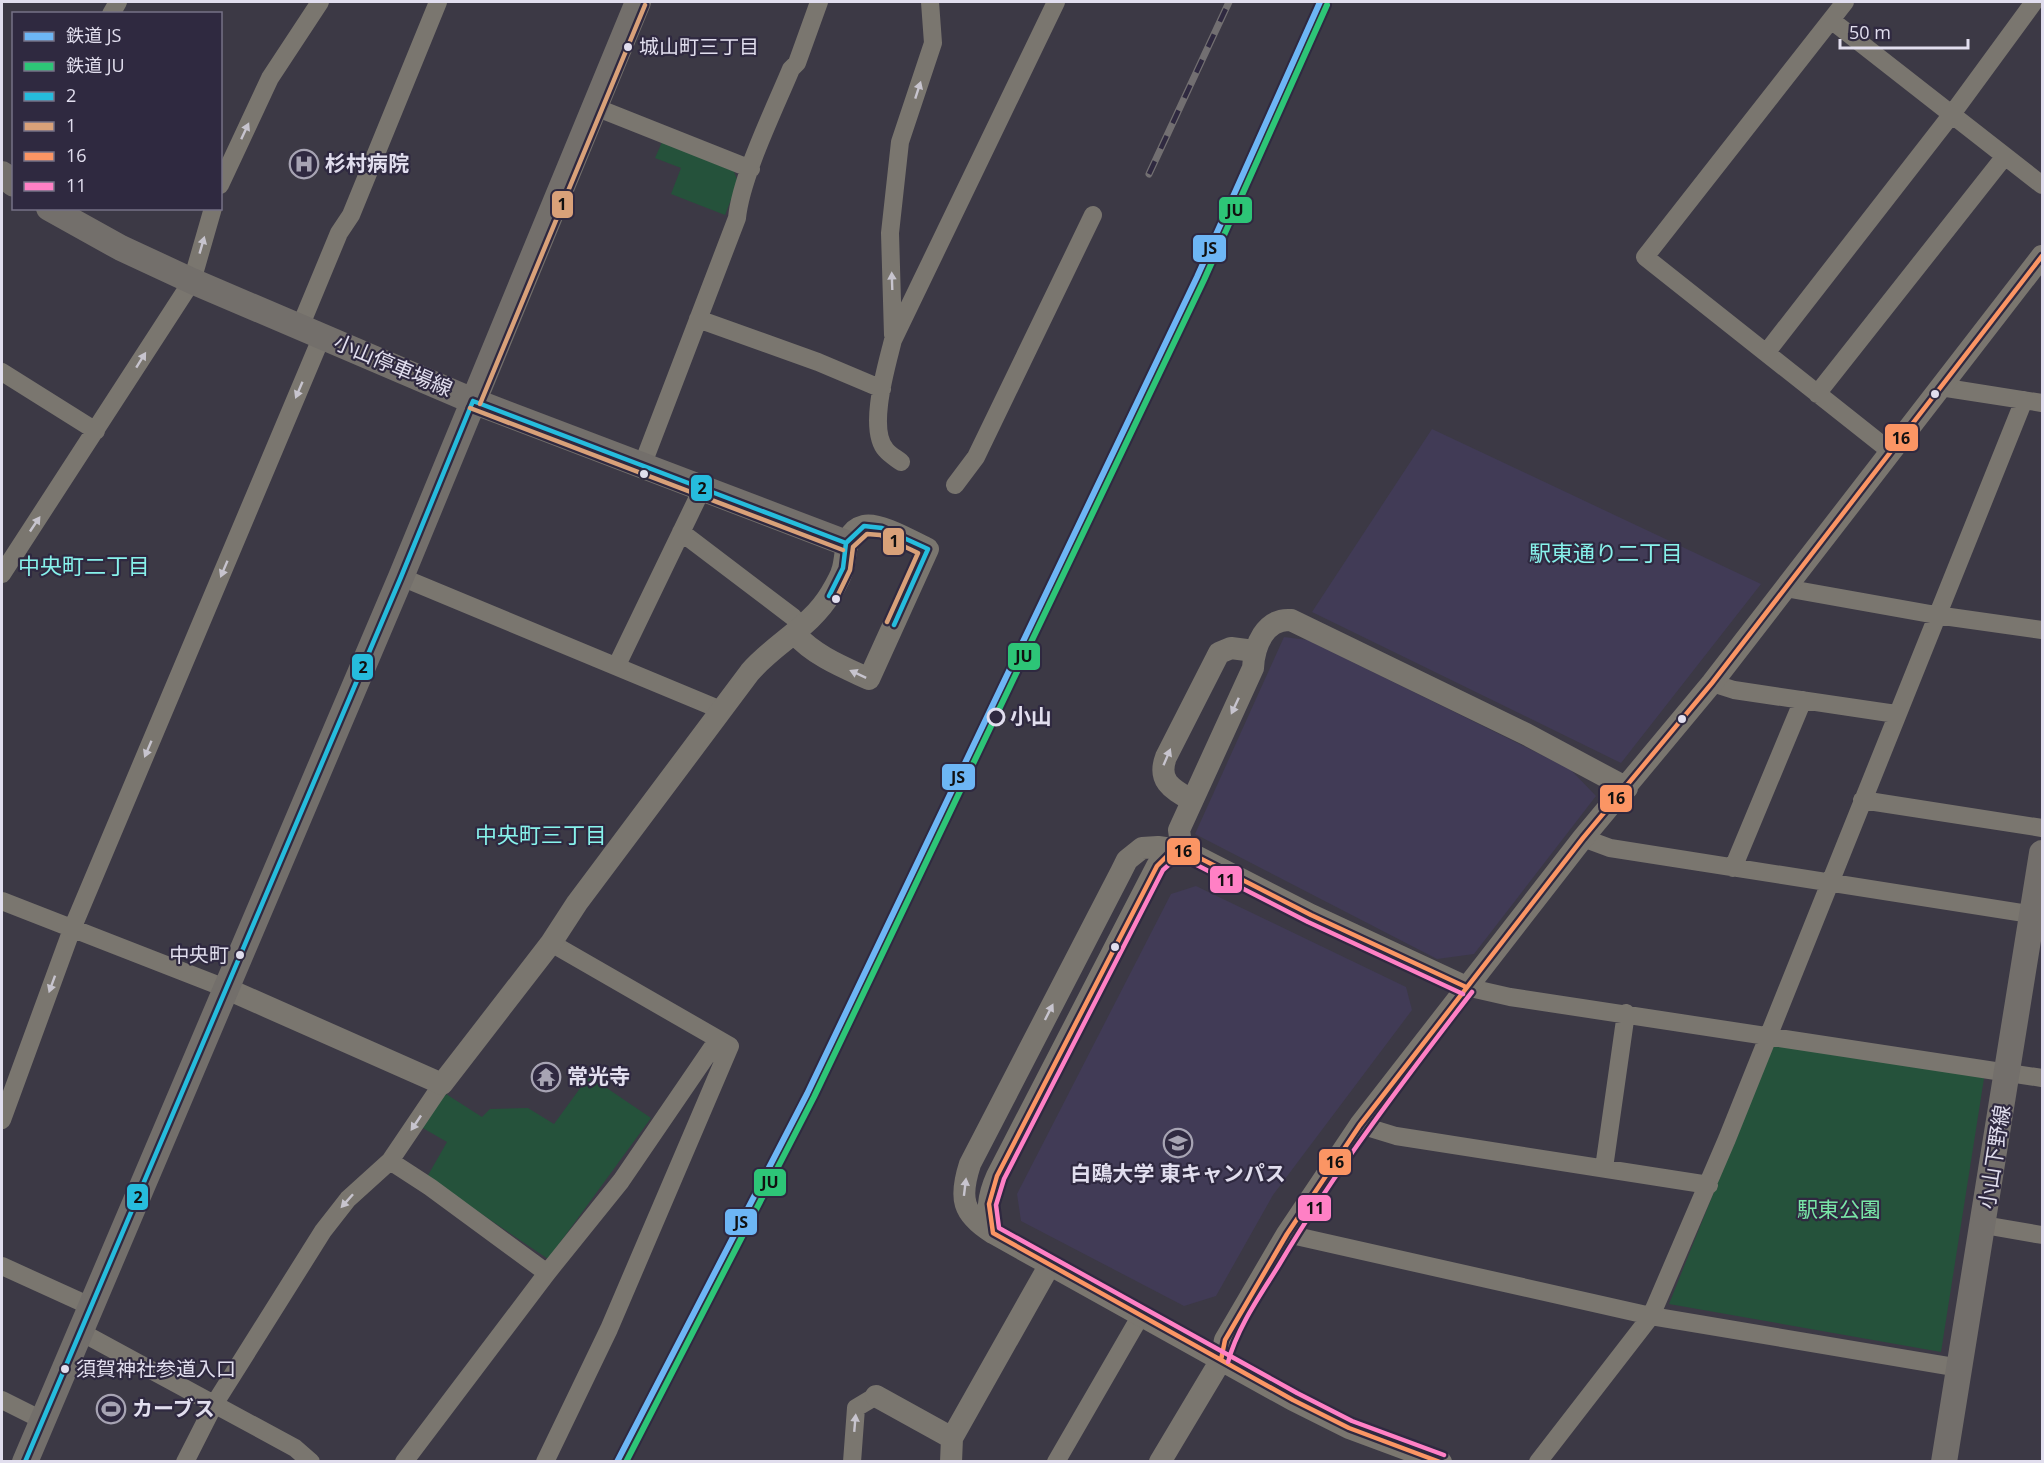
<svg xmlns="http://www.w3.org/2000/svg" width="2044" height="1463" font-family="'Open Sans','Noto Sans JP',sans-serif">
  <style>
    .built { fill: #413b56 }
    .green { fill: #25523b }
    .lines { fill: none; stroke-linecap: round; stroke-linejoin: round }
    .minor { stroke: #7a766f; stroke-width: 18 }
    .tertiary { stroke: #7a766f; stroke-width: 22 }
    .secondary { stroke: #736f6b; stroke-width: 26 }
    .rail-casing { stroke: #726f71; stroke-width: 7 }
    .rail { stroke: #2f2940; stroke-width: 4.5; stroke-dasharray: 14; stroke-linecap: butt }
    .bus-1-casing { stroke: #2f2940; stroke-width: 9 }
    .bus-2-casing { stroke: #2f2940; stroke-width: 9 }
    .bus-3-casing { stroke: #2f2940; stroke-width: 9 }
    .bus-4-casing { stroke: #2f2940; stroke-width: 9 }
    .bus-1 { stroke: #26bcdd; stroke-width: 4.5 }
    .bus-2 { stroke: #d9a179; stroke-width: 4.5 }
    .bus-3 { stroke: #fb9564; stroke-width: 4.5 }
    .bus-4 { stroke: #ff80c5; stroke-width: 4.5 }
    .rail-1-casing { stroke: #2f2940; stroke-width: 10 }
    .rail-2-casing { stroke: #2f2940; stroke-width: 10 }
    .rail-1 { stroke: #6db6f5; stroke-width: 6 }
    .rail-2 { stroke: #2dc577; stroke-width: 6 }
    .oneway { fill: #c7c4ce }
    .bus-dot { fill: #e1deee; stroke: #2f2940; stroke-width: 2 }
    .stop-dot { fill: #2f2940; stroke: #e1deee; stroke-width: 3 }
    .labels { text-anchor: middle; stroke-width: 4.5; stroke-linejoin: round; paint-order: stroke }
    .bus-label { font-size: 20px; fill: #e1deee; stroke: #2f2940; text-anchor: start }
    .poi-label { font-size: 21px; font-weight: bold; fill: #e1deee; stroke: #2f2940; text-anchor: start }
    .street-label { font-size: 21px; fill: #e1deee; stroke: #2f2940 }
    .stop-label { font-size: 21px; font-weight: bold; fill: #e1deee; stroke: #2f2940; text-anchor: start }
    .park-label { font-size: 21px; fill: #79e6a7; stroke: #2f2940 }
    .neighbourhood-label { font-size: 22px; fill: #87f2eb; stroke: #2f2940 }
    .line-badge { stroke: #2f2940; stroke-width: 2 }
    .pale-badge-label { font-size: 16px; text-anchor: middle; font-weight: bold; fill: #111 }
  </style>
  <rect width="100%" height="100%" fill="#3c3945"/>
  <!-- built -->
  <path class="built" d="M1432,429L1761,584L1621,763L1312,612Z
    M1284,637L1308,640L1570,769L1596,796L1474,954L1437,959L1195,834Z
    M1196,886L1406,987L1412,1010L1273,1195L1216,1296L1184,1306L1021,1221L1017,1194L1171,894Z"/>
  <!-- green -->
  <path class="green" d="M662,142L733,169L738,182L725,215L671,194L681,168L655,158Z
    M1774,1042L1985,1072L1941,1352L1669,1304Z
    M589,1076L651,1118L548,1259L427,1177L447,1142L421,1127L446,1094L482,1117L490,1109L528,1108L554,1124Z"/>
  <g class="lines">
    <!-- minor -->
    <path class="minor" d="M1845,2L1645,257L1890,451
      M111,14L118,2
      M1831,20L2042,185
      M595,107L751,169
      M220,185L270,78L320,2
      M698,319L818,362L882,389
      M300,327L339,233L351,215L438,2
      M893,335L890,233L900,142L933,43L930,2
      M1766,353L1952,114L2034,2
      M2,372L96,431
      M1940,387L2042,403
      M1817,394L2005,156
      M901,462C896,458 890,455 886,450C867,429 887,365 893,340L1056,2
      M642,466L737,218C741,177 774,110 791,69L797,63L819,2
      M955,485L976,457L1093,215
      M681,532L793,617L802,627
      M2,574L192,281L213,208
      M401,577L721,710
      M1785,588L1936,615L2042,630
      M617,665L702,489
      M1712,683L1734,690L1896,714
      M1862,800L2042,828
      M1583,838L1610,848L2042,916
      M1733,868L1803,700
      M2,901L225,988
      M1466,987L1510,997L2042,1078
      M2,1120L72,929L322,336
      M1360,1125L1396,1136L1709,1185
      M390,1161L430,1187L547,1273
      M1604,1168L1626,1013
      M1984,1225L2042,1235
      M1287,1234L1651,1316L1960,1368
      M2,1266L90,1306
      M79,1331L295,1448L311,1462
      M2,1400L42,1420
      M185,1462L215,1403L323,1231L348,1199L390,1161L442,1084
      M404,1462L547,1273L621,1181L718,1039
      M545,1462L609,1329L730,1046L551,943
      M852,1462L856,1408L876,1396
      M1056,1462L1141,1315
      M1538,1462L1651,1316L1727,1139L2024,400"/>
    <!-- tertiary -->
    <path class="tertiary" d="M1191,800C1172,789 1157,781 1166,757L1219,653L1231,648L1254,651
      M1186,851L1169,854L1157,866L997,1176C988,1196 986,1212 993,1233L1293,1400L1349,1428L1441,1462
      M1186,851L1181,844L1179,830L1253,668C1254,646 1265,618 1291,620L1526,734L1627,788
      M225,988L442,1084L551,943L577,903L750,672C775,643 811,627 831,593C836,585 841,577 843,568C847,553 844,531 864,526C879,522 913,542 928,549L869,679C843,667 815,656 795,634
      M993,1233C962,1214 959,1198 970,1164L1121,872L1127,860L1142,848L1158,847L1186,851L1311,915L1466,987
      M876,1396L952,1438
      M951,1462L952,1438L1049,1266
      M1160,1462L1221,1360L1225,1340L1287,1234L1360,1125L1583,838L1712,683L2042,256"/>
    <!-- secondary -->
    <path class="secondary" d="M2,174L14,184
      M49,208L121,248L192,281L473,401L846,543
      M25,1462L401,577L638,2
      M1944,1462L2042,853"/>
    <!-- rail casing -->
    <g class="rail-casing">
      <path id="rail" d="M1149,174L1229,2"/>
    </g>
    <!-- rail -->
    <use href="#rail" class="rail"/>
    <!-- bus-1 casing -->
    <g class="bus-1-casing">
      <path id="bus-1" d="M473,401L846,543
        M829,596L843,568L846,543L864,526L882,528L928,549L894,625
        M25,1462L401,577L473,401"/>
    </g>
    <!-- bus-2 casing -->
    <g class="bus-2-casing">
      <path id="bus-2" d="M480,404L645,5
        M470,408L843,550
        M836,599L850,570L853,547L867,534L880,535L918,553L887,622"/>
    </g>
    <!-- bus-3 casing -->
    <g class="bus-3-casing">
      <path id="bus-3" d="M1221,1360L1225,1340L1287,1234L1360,1125L1583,838L1712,683L2042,256
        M1440,1462L1349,1428L1293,1400L993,1233L989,1204L997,1176L1157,866L1169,854L1186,851L1311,915L1466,987"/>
    </g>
    <!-- bus-4 casing -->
    <g class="bus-4-casing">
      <path id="bus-4" d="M1228,1362C1238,1326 1260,1296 1279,1265C1336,1169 1404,1080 1472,992
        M1444,1455L1352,1421L1297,1393L999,1228L996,1205L1004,1179L1163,870L1173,861L1185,859L1308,922L1463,994"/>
    </g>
    <!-- bus-1 -->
    <use href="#bus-1" class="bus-1"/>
    <!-- bus-2 -->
    <use href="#bus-2" class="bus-2"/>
    <!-- bus-3 -->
    <use href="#bus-3" class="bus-3"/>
    <!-- bus-4 -->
    <use href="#bus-4" class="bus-4"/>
    <!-- rail-1 casing -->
    <g class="rail-1-casing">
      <path id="rail-1" d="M617,1462L807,1094L1197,277L1320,2"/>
    </g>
    <!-- rail-2 casing -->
    <g class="rail-2-casing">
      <path id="rail-2" d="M626,1462L814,1097L1204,280L1327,5"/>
    </g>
    <!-- rail-1 -->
    <use href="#rail-1" class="rail-1"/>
    <!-- rail-2 -->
    <use href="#rail-2" class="rail-2"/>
  </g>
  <!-- one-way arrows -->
  <defs><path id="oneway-solid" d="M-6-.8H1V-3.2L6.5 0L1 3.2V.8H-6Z" transform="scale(1.5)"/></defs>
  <g class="oneway">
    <use href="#oneway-solid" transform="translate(918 90) rotate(-72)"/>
    <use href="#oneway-solid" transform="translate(245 131) rotate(-65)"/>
    <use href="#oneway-solid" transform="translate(202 245) rotate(-74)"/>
    <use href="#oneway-solid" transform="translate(892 281) rotate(-92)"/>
    <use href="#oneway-solid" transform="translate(141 360) rotate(-58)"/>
    <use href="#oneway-solid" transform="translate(299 390) rotate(113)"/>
    <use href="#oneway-solid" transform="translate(35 524) rotate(-56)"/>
    <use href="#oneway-solid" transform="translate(224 569) rotate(113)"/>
    <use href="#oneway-solid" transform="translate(858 674) rotate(-155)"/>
    <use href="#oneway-solid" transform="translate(1235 706) rotate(115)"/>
    <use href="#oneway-solid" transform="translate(148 749) rotate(113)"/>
    <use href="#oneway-solid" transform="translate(1167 757) rotate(-67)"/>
    <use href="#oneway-solid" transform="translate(52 984) rotate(110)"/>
    <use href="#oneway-solid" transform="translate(1049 1012) rotate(-63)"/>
    <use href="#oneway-solid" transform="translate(416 1123) rotate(124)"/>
    <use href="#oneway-solid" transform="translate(965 1187) rotate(-83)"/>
    <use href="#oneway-solid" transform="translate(347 1201) rotate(132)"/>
    <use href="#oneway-solid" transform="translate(855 1423) rotate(-85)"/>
  </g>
  <!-- icons -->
  <defs>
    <g id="hospital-ring" transform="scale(1.5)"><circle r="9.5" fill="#2f2940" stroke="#a7a4b3" stroke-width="1.5"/><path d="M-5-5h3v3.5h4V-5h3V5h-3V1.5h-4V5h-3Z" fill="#a7a4b3"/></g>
    <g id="temple-ring" transform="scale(1.5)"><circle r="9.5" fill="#2f2940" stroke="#a7a4b3" stroke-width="1.5"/><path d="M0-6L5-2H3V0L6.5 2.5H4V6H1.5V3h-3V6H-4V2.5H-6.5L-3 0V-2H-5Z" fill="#a7a4b3"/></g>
    <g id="university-ring" transform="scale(1.5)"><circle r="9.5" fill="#2f2940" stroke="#a7a4b3" stroke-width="1.5"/><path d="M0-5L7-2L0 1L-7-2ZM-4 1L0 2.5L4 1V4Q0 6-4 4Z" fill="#a7a4b3"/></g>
    <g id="stadium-ring" transform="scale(1.5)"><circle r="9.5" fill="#2f2940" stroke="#a7a4b3" stroke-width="1.5"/><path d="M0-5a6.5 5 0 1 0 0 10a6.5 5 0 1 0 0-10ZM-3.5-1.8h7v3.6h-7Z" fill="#a7a4b3"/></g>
  </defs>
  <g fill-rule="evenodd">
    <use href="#hospital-ring" x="304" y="164"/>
    <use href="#temple-ring" x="546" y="1077"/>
    <use href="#university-ring" x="1178" y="1143"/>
    <use href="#stadium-ring" x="111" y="1409"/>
  </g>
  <!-- markers -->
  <g class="bus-dot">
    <circle cx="628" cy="47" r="5"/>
    <circle cx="1935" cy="394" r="5"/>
    <circle cx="644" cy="474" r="5"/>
    <circle cx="836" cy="599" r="5"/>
    <circle cx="1682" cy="719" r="5"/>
    <circle cx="1115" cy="947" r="5"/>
    <circle cx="240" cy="955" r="5"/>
    <circle cx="65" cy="1369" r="5"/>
  </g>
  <circle class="stop-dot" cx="996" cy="717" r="8"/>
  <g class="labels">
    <!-- bus labels -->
    <g class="bus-label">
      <text x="639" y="54">城山町三丁目</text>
      <text x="229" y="962" text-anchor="end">中央町</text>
      <text x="76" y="1376">須賀神社参道入口</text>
    </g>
    <!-- poi labels -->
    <g class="poi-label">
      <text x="325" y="171">杉村病院</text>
      <text x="567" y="1084">常光寺</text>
      <text x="1178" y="1181" text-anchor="middle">白鴎大学 東キャンパス</text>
      <text x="132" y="1416">カーブス</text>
    </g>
    <!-- street labels -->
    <g class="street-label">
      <text transform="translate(393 366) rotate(23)" y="7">小山停車場線</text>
      <text transform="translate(1995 1157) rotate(-81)" y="7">小山下野線</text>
    </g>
    <!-- stop labels -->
    <g class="stop-label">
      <text x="1010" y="724">小山</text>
    </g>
    <!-- park labels -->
    <g class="park-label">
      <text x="1839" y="1217">駅東公園</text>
    </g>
    <!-- neighbourhood labels -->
    <g class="neighbourhood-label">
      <text x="1606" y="561">駅東通り二丁目</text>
      <text x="84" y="574">中央町二丁目</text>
      <text x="541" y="843">中央町三丁目</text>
    </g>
  </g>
  <g class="line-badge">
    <rect x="551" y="190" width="23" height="29" rx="6" fill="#d9a179"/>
    <rect x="1218" y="196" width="35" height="28" rx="6" fill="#2dc577"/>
    <rect x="1192" y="234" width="35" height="29" rx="6" fill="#6db6f5"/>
    <rect x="1884" y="423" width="35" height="29" rx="6" fill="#fb9564"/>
    <rect x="690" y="474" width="23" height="28" rx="6" fill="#26bcdd"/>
    <rect x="882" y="527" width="23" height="29" rx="6" fill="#d9a179"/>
    <rect x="1007" y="642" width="34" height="29" rx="6" fill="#2dc577"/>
    <rect x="351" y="653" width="23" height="28" rx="6" fill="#26bcdd"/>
    <rect x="941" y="763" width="35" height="28" rx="6" fill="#6db6f5"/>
    <rect x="1599" y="784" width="34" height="29" rx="6" fill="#fb9564"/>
    <rect x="1166" y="837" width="35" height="29" rx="6" fill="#fb9564"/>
    <rect x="1209" y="865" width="34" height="29" rx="6" fill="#ff80c5"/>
    <rect x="1318" y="1148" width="34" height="28" rx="6" fill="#fb9564"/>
    <rect x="753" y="1168" width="34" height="29" rx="6" fill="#2dc577"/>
    <rect x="126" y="1183" width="23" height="28" rx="6" fill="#26bcdd"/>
    <rect x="1297" y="1194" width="35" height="28" rx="6" fill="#ff80c5"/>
    <rect x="724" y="1208" width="34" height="28" rx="6" fill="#6db6f5"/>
  </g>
  <g class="pale-badge-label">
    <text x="562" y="210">1</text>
    <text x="1235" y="216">JU</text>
    <text x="1210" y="254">JS</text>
    <text x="1901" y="444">16</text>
    <text x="702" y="494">2</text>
    <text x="894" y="547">1</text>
    <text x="1024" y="662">JU</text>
    <text x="363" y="673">2</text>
    <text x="958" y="783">JS</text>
    <text x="1616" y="804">16</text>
    <text x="1183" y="857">16</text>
    <text x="1226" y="886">11</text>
    <text x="1335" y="1168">16</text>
    <text x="770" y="1188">JU</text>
    <text x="138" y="1203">2</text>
    <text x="1315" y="1214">11</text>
    <text x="741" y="1228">JS</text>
  </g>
  <!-- border -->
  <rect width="2044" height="1463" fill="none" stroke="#e1deee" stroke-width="6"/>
  <!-- legend -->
  <rect x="12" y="12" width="210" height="198" fill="#2f2940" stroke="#767186" stroke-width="1.5"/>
  <rect x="24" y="32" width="30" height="9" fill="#6db6f5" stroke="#767186" stroke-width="1.5"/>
  <text x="66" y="42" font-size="18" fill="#e1deee">鉄道 JS</text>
  <rect x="24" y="62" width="30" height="9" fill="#2dc577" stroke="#767186" stroke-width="1.5"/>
  <text x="66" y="72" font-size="18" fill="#e1deee">鉄道 JU</text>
  <rect x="24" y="92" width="30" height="9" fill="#26bcdd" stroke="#767186" stroke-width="1.5"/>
  <text x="66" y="102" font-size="18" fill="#e1deee">2</text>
  <rect x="24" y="122" width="30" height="9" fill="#d9a179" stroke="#767186" stroke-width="1.5"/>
  <text x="66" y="132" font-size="18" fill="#e1deee">1</text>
  <rect x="24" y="152" width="30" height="9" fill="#fb9564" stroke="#767186" stroke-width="1.5"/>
  <text x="66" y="162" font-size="18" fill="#e1deee">16</text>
  <rect x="24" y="182" width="30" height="9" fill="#ff80c5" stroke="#767186" stroke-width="1.5"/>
  <text x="66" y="192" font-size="18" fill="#e1deee">11</text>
  <!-- scale -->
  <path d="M1840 39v9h128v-9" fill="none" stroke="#e1deee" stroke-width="3"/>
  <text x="1849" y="39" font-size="18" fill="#e1deee" stroke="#2f2940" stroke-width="4.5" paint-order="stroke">50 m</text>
</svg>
